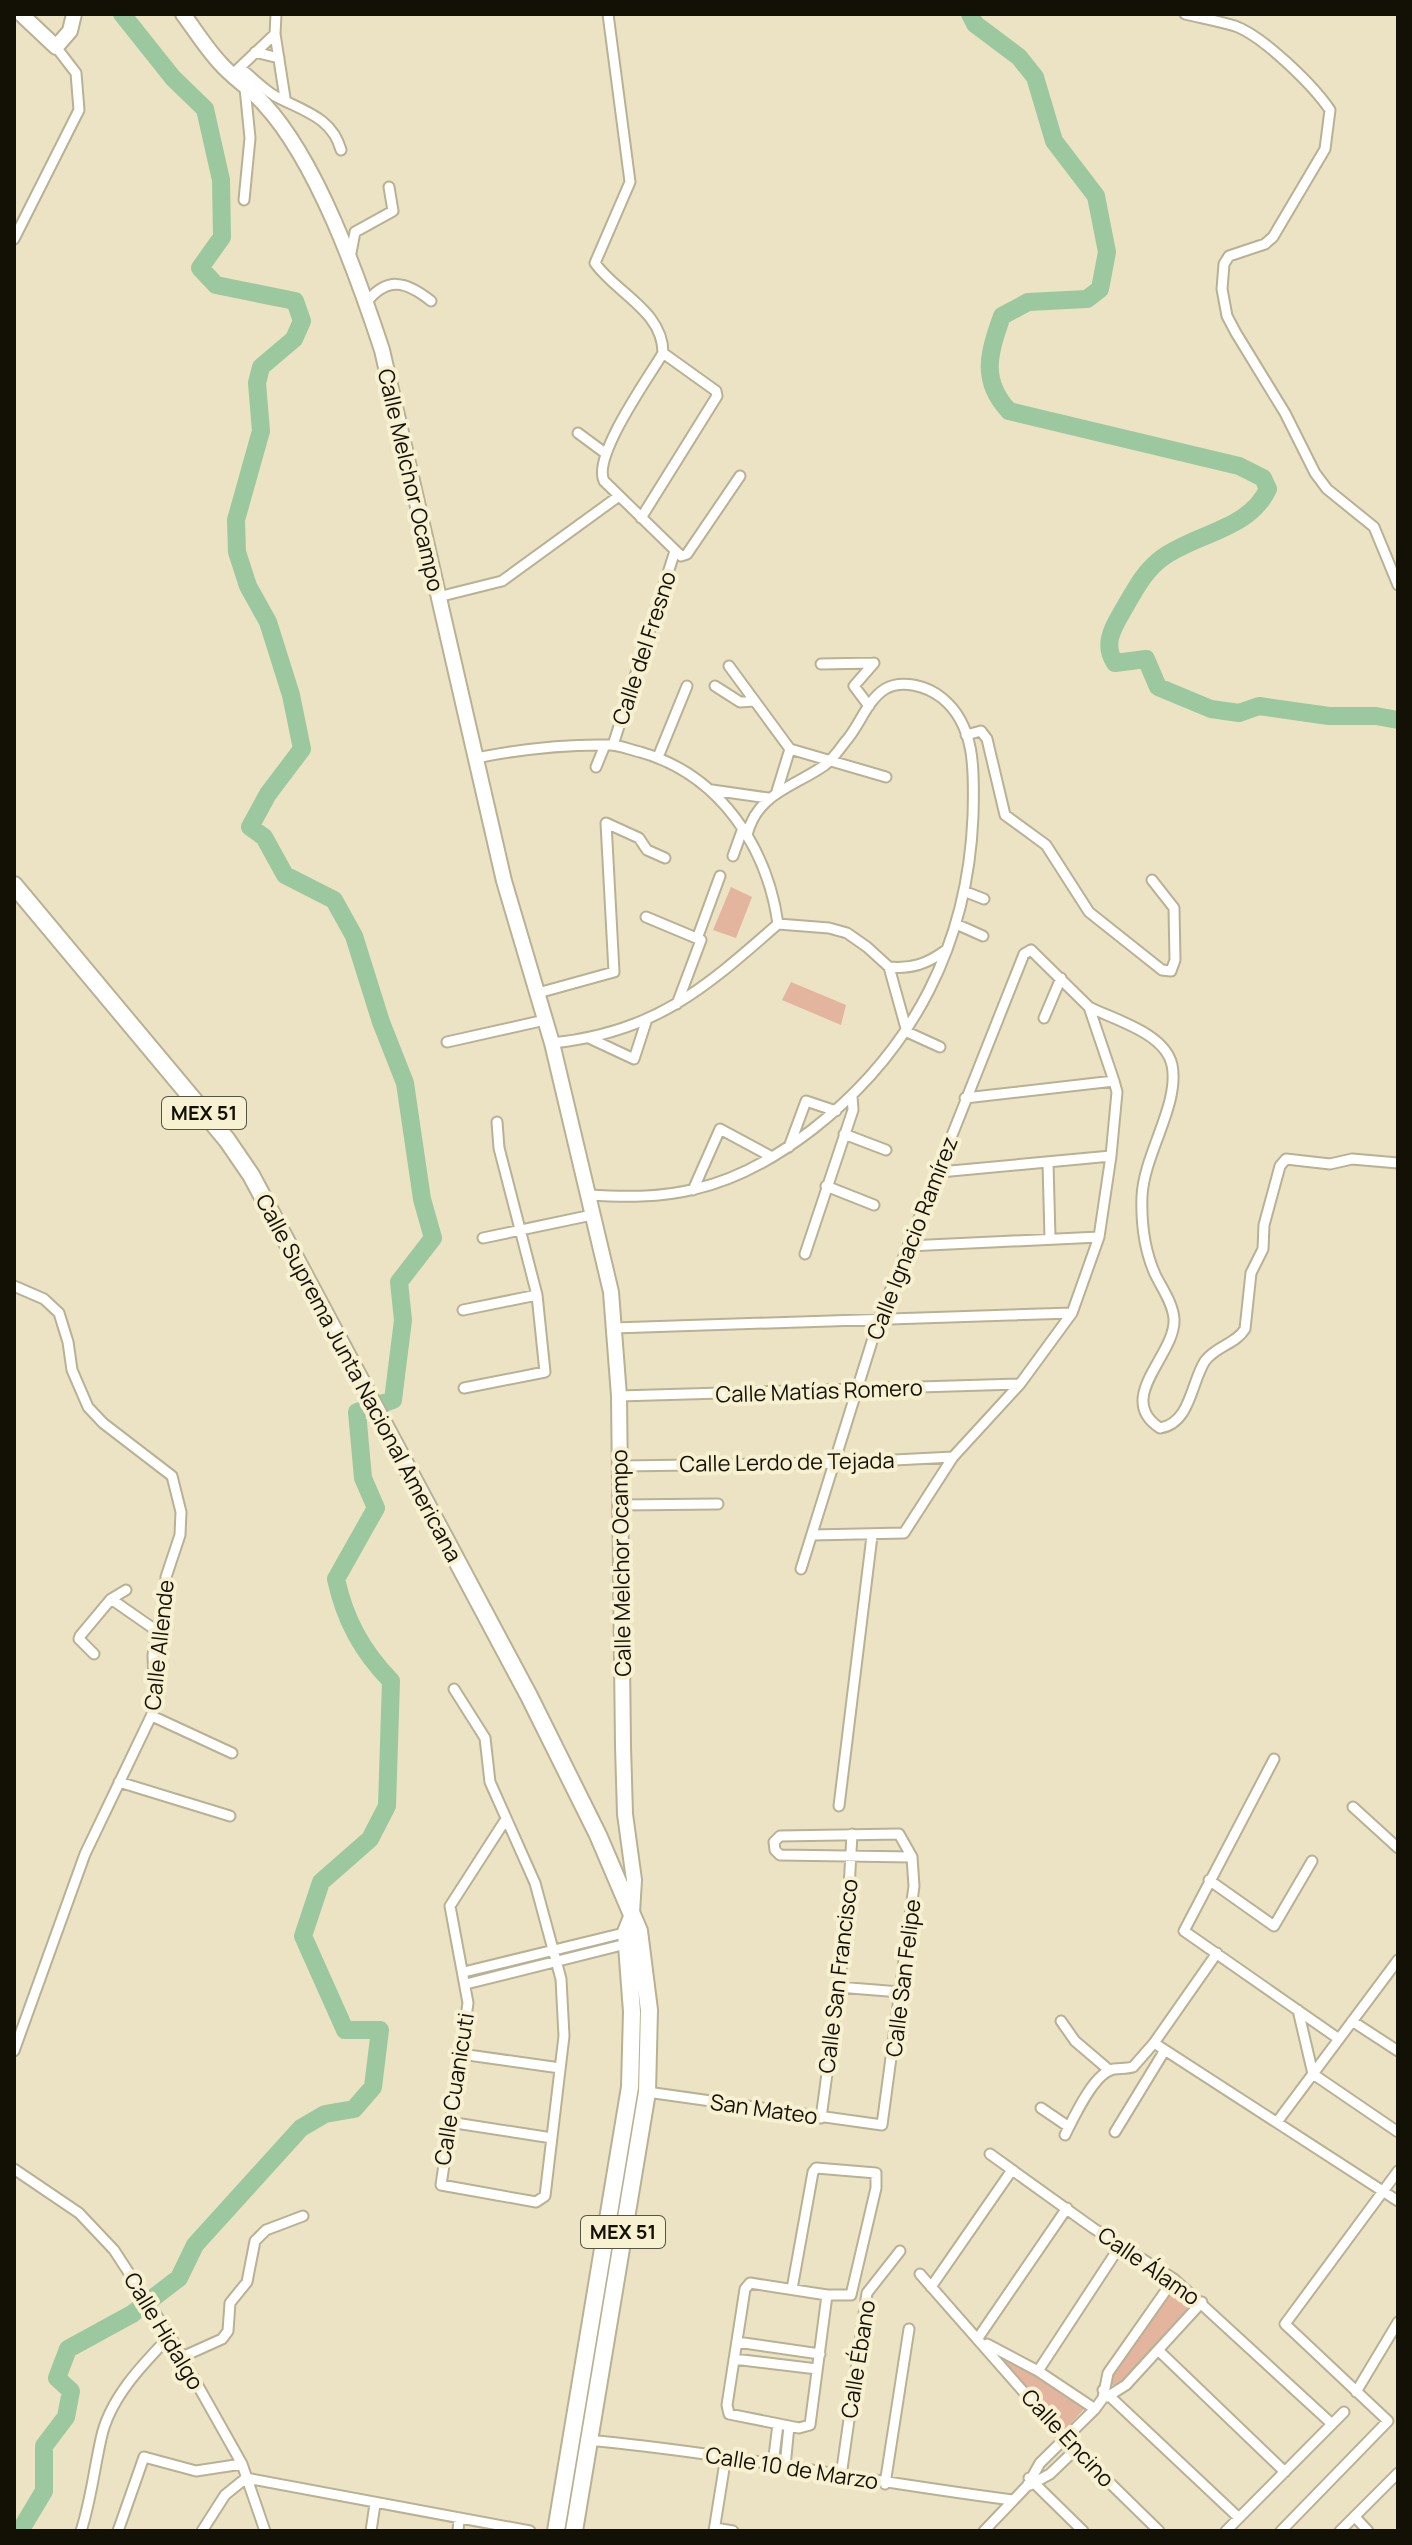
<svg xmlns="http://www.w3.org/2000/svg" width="1412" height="2545" font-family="Manrope,sans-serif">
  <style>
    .green { fill: #e3b49e }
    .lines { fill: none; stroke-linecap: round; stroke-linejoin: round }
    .river { stroke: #9bc89e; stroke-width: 18 }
    .street-casing { stroke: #b8b193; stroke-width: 13 }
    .secondary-casing { stroke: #b8b193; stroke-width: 18 }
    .primary-casing { stroke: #b8b193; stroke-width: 20 }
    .street { stroke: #fff; stroke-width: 9 }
    .secondary { stroke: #fff; stroke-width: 14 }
    .primary { stroke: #fff; stroke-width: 16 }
    .labels { text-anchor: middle; stroke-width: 8; stroke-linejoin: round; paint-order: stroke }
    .shield { fill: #f8f1d1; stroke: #585443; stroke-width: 2 }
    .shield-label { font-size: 20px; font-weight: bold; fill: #131006 }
    .street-label { font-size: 22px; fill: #131006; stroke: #f8f1d1 }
  </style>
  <rect width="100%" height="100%" fill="#ebe3c4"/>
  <!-- green -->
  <path class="green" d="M731,887L752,897L736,938L713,930Z
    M791,982L846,1005L841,1025L782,1000Z
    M1172,2286L1197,2304L1118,2385H1109L1111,2374Z
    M989,2348L1042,2375L1085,2408L1062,2433Z"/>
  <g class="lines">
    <!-- river -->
    <path class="river" d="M970,14L975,24L1019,57L1035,77L1054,141L1096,196L1107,252L1100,289L1087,299L1028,302L1002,316C989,353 980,380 1009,411L1239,466L1263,478L1268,489C1249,530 1196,533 1162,558C1143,572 1134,592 1122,612C1112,629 1103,645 1115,663L1146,659L1158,687L1211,709L1239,713L1259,706L1329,716H1376L1398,720
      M20,2531L44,2491V2446L66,2417L71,2391L57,2378L68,2349L132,2314L179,2278L195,2245L301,2128L325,2114L354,2109L373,2087L380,2030H345L303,1936L321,1882L370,1839L387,1806L391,1681C362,1651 345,1620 336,1579L376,1508L363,1478L357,1412L393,1400L403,1320L399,1282L433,1238L422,1199L405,1083L381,1022L354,936L334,900L285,875L264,837L250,827L268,794L302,749L291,695L268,622L248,586L237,552L236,520L261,431L257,383L261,367L294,339L302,321L295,301L216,285L200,268L222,237L221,180L205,109L173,78L122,14"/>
    <!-- street casing -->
    <g class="street-casing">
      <path id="street" d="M276,14L275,34L285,98
        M608,14L630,182L595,263C616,293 663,311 663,353L716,391L717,396L641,518
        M1185,14C1202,18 1219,21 1235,26C1263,36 1313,85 1330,110L1325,149L1273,237L1265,244L1229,256L1224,264L1222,289L1227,316L1236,333L1285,413L1315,473L1327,489L1374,527L1398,585
        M255,52L279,58
        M240,68C251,76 263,89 275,96C303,111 332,117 341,150
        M237,70L275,34
        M244,200L250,138L245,88
        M14,239L79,110L76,73L56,47
        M350,258L355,232L393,211L389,187
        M366,303C387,276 406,281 431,301
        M663,353C649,377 592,456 604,481L681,556L687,554L740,476
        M578,433L605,453
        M438,597L502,581L619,496
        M821,664L874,663
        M729,666L790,749L886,777
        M715,686L740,702L754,701
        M869,706L854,686L874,663
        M966,735L981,731L987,739L1005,815L1046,845L1089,912L1162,970L1171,971L1175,960L1174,908L1152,880
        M613,745L675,551
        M658,757L687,686
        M476,758C521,749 564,744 610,745C620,745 630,750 640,752C719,774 767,846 778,924
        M596,767L605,745
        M712,790L768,798
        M777,791L790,749
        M733,856L743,828
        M966,892L984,899
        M646,917L701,940L677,1004
        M956,924L983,936
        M698,936L720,876
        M889,967C912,969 927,964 946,950
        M538,993L614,972L606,823L639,838L647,850L665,858
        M1089,1007C1115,1020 1165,1033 1172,1065C1180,1104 1144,1154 1142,1196C1141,1223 1144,1249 1155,1274C1161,1287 1173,1303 1174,1319C1176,1355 1114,1398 1160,1428C1191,1423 1191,1382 1205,1361C1216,1346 1236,1344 1245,1329L1251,1273L1263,1249L1264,1225L1280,1166L1286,1159L1330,1164L1352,1159L1398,1163
        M1044,1018L1061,978
        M907,1032L940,1047
        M589,1038L634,1059L646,1022
        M447,1042L545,1020
        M552,1043C654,1033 704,989 778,924L829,928L847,933L867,947L889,967L907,1032
        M965,1098L1114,1081
        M844,1134L886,1150
        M789,1147L806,1101L836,1111
        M1048,1163L1050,1238
        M940,1172L1111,1156
        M826,1186L874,1205
        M693,1190L720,1129L772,1157
        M587,1195C623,1197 660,1198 695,1189C739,1179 778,1156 813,1129C914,1050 968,943 973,816C974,775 977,726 942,698C927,686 902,679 885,689C867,700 859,727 845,742C839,750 833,759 825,765C794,787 757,793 747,835
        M483,1238L592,1215
        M908,1246L1099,1237
        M805,1254L853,1110L852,1096
        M14,1286L44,1299L59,1313L68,1342L72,1370L88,1407L103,1423L172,1476L181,1512L180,1535L166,1577L165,1616L157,1631L153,1655L155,1708L85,1854L14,2051
        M463,1310L537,1295
        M614,1328L1072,1313
        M464,1388L545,1372L537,1295L499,1148L497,1122
        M619,1396L1020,1384
        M621,1466L836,1463L953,1457
        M621,1505L718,1504
        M801,1569L879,1319L1024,954L1031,950L1089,1007L1114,1081L1117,1092L1111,1156L1099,1237L1072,1313L1020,1384L953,1457L904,1533L813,1535
        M111,1599L157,1631
        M94,1654L79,1639L80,1636L111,1599L126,1590
        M454,1689L485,1738L490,1782L535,1883L561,1979L564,2036L545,2196L536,2202L441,2185L468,2003L450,1906L506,1819
        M152,1716L232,1753
        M1274,1759L1184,1931L1339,2039
        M119,1782L230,1816
        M839,1806L872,1536
        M1353,1807L1398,1848
        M1209,1880L1274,1926L1312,1861
        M464,1972L628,1932
        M466,1984L630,1943
        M838,1987L900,1992
        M1298,2010L1313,2074L1398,2132
        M1061,2021L1075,2041L1109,2070
        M1352,2021L1398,2051
        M1154,2043L1398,2201
        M461,2054L560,2068
        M647,2092L882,2125L914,1886L912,1857L899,1834L780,1836L774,1842L775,1850L780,1855L912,1857
        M1041,2108L1069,2127
        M821,2118L847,1925L852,1834
        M449,2122L552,2138
        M1277,2122L1398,1960
        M1115,2132L1165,2050
        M1065,2135C1073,2119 1094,2072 1114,2069C1120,2068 1126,2069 1133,2067L1154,2043L1217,1953
        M990,2154L1093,2228L1174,2279L1332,2424
        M14,2169L79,2213L114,2250L170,2336L242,2464L265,2531
        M920,2274L1065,2439L1159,2531
        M931,2287L1012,2170
        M792,2289L813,2172L816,2168L876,2173V2188L851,2295H827L750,2283L745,2289L727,2405L729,2414L799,2428L810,2425L827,2295
        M978,2338L1067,2208
        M737,2342L820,2354
        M987,2344L1038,2371L1095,2409
        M1158,2350L1285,2472
        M182,2357L222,2339L228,2331L230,2303L247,2282L255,2241L266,2230L303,2216
        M734,2359L817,2369
        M1038,2371L1120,2246
        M1103,2390L1239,2518
        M1356,2392L1398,2322
        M1107,2397L1126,2385L1202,2302
        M586,2440C729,2453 870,2482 1013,2500
        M773,2464L778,2424
        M785,2466L789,2426
        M841,2476L867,2293L900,2251
        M246,2478L530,2531
        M1029,2478L1083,2531
        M885,2484L909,2329
        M1030,2485L1050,2474L1075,2450
        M1355,2517L1368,2531
        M715,2528L733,2531
        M81,2531C91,2500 94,2470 101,2439C109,2399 142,2365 170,2336
        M118,2531L144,2457L196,2471L242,2464
        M202,2531L225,2495L246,2478
        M371,2531L375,2504
        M458,2531L459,2519
        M714,2531L726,2456
        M984,2531L1027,2486L1040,2463L1095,2409L1103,2398L1108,2373L1174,2279
        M1226,2531L1344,2412
        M1281,2531L1388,2421L1285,2324L1398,2171
        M1340,2531L1398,2473"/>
    </g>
    <!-- secondary casing -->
    <g class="secondary-casing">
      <path id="secondary" d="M21,14L56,47L70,31L74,14
        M183,14C195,30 206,48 220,63C233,78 251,89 264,104C317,161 358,277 382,350L504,881L552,1043L611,1292L619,1396L623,1746L625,1814L634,1880L632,1913"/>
    </g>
    <!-- primary casing -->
    <g class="primary-casing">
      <path id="primary" d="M14,885L227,1140L251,1175L529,1696L598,1835L639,1931L649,2010L647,2092L574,2531
        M556,2531L630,2087L632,2012L626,1932L632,1917"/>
    </g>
    <!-- street -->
    <use href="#street" class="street"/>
    <!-- secondary -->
    <use href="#secondary" class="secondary"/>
    <!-- primary -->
    <use href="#primary" class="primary"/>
  </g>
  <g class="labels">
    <!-- shield labels -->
    <g class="shield">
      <rect x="162" y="1097" width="84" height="32" rx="6"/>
      <rect x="581" y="2216" width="84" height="32" rx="6"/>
    </g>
    <g class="shield-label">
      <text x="204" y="1120">MEX 51</text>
      <text x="623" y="2239">MEX 51</text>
    </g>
    <!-- street labels -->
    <g class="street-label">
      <text transform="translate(411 480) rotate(77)" y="8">Calle Melchor Ocampo</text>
      <text transform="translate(644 648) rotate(-72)" y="8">Calle del Fresno</text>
      <text transform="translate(912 1238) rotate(-69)" y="8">Calle Ignacio Ramírez</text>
      <text transform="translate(359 1378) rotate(62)" y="8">Calle Suprema Junta Nacional Americana</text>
      <text transform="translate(819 1391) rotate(-2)" y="8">Calle Matías Romero</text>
      <text transform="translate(787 1462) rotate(-1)" y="8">Calle Lerdo de Tejada</text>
      <text transform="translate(621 1563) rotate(-91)" y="8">Calle Melchor Ocampo</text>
      <text transform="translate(159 1645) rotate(-84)" y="8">Calle Allende</text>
      <text transform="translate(838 1976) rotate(-83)" y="8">Calle San Francisco</text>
      <text transform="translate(903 1978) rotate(-83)" y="8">Calle San Felipe</text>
      <text transform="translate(454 2089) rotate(-81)" y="8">Calle Cuanicuti</text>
      <text transform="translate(764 2109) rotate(8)" y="8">San Mateo</text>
      <text transform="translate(1149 2266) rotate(35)" y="8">Calle Álamo</text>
      <text transform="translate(164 2331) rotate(59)" y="8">Calle Hidalgo</text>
      <text transform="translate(858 2359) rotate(-81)" y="8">Calle Ébano</text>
      <text transform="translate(1068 2438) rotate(47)" y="8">Calle Encino</text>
      <text transform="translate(792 2468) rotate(9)" y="8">Calle 10 de Marzo</text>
    </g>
  </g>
  <!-- border -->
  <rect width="1412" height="2545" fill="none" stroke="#131006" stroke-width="32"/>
</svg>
